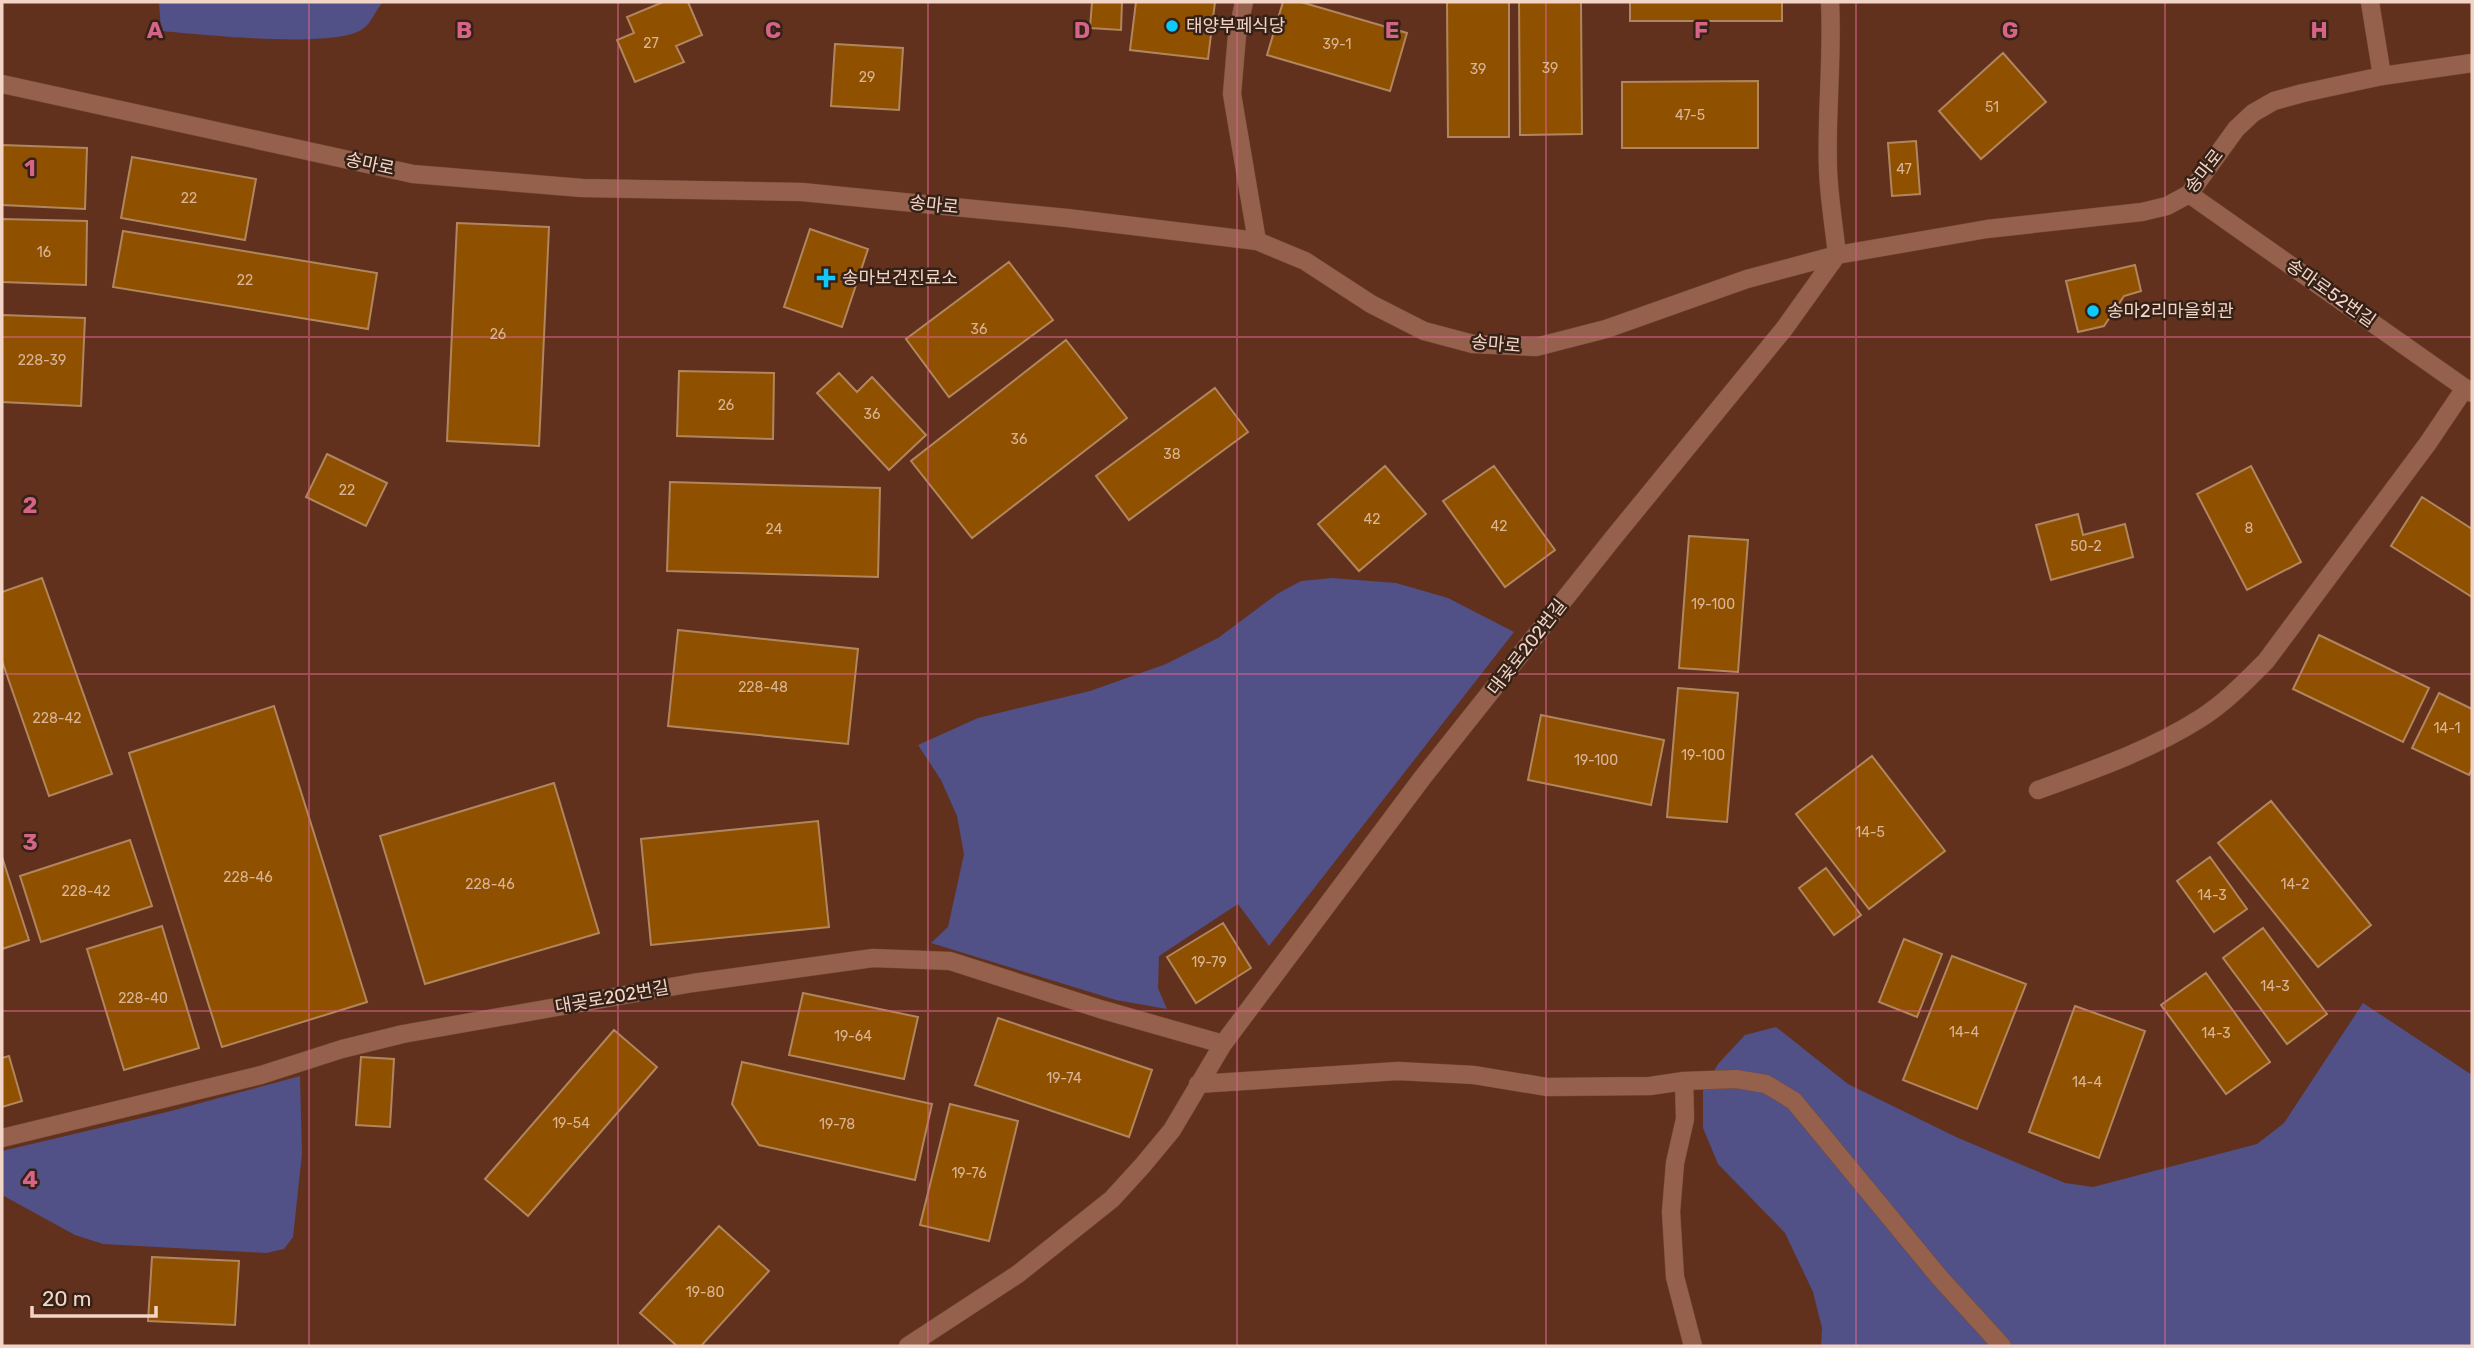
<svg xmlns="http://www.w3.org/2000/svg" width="2474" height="1348" font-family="Rubik,'Noto Sans KR',sans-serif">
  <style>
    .green { fill: #515087 }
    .building { fill: #8f5100; stroke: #b1865e; stroke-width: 2 }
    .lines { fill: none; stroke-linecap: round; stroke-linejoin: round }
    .lane-casing { stroke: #754c3a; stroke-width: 19 }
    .street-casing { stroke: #754c3a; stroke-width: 19 }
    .lane { stroke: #95614c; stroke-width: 18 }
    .street { stroke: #95614c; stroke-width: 18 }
    .grid { fill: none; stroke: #d66487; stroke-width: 2; stroke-opacity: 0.55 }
    .poi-dot { fill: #0ecafa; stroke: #362117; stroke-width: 2.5 }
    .labels { text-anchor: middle; stroke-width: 5; stroke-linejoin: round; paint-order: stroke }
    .number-label { font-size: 14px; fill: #dab496 }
    .poi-label { font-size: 18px; fill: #f3d5c8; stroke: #362117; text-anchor: start }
    .street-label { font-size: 18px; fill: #f3d5c8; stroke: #362117 }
    .grid-label { font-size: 23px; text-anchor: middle; font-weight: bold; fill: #d66487; stroke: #362117; stroke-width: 5; stroke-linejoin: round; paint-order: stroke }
  </style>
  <rect width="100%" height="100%" fill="#61311d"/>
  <!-- green -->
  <path class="green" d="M159,2H383C376,9 372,22 364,28C338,50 198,34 161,31Z
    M1332,578L1396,583L1448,598L1514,632L1269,946L1238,904L1159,956L1158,988L1167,1009L1116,1000L931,943L948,927L964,854L957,816L941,780L918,745L978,718L1090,691L1166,664L1218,638L1277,594L1301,581Z
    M2363,1003L2472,1075V1346H1821L1822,1328L1813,1292L1785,1233L1718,1164L1703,1128V1090L1718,1064L1745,1035L1776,1027L1848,1084L1956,1137L2065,1183L2093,1187L2257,1144L2284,1123Z
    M300,1076L302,1154L293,1237L284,1249L266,1253L103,1244L75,1235L2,1195V1151L167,1112Z"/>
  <!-- building -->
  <path class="building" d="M663,2H688L702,35L676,46L684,62L635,82L617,40L634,33L627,17Z
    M1092,2H1122L1121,30L1090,28Z
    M1136,2H1215L1208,59L1130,50Z
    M1283,2H1301L1407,33L1390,91L1267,55Z
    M1447,2H1509V137H1448Z
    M1519,2H1581L1582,134L1520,135Z
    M1630,2H1782V21H1630Z
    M835,44L903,48L899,110L831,106Z
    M2003,53L2046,102L1981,159L1939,111Z
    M1758,81V148H1622V82Z
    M1916,141L1920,194L1892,196L1888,143Z
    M2,145L87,148L85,209L2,205Z
    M132,157L256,179L245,240L121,218Z
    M2,219L87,221L86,285L2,282Z
    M457,223L549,227L539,446L447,441Z
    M810,229L868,249L842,327L784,307Z
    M123,231L377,273L368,329L113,287Z
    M1009,262L1053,320L949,397L906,339Z
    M2135,265L2141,291L2124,296L2104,326L2078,332L2066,281Z
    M2,315L85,318L81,406L2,402Z
    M1066,340L1127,418L972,538L911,461Z
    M679,371L774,373L773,439L677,436Z
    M839,373L857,392L872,377L926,435L889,470L817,393Z
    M1215,388L1248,432L1129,520L1096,476Z
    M327,454L387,483L366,526L306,497Z
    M1385,466L1426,514L1359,571L1318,524Z
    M1494,466L1555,550L1505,587L1443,501Z
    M2251,466L2301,562L2247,590L2197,494Z
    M670,482L880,488L878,577L667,571Z
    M2422,497L2472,529V597L2391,546Z
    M2078,514L2083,535L2125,524L2133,557L2051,580L2036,525Z
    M1689,536L1748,540L1738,672L1679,668Z
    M42,578L112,774L49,796L2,661V592Z
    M678,630L858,649L848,744L668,726Z
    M2319,635L2429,688L2403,742L2293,689Z
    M1678,688L1738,693L1727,822L1667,817Z
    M2439,693L2472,709V769L2469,775L2412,748Z
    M274,706L367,1002L222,1047L129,753Z
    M1541,715L1664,740L1651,805L1528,780Z
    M1872,756L1945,851L1869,909L1796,814Z
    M554,783L599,933L425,984L380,836Z
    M2271,801L2371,925L2318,967L2218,843Z
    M818,821L829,927L651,945L641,839Z
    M130,840L152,906L41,942L20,876Z
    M2,857L29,940L2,949Z
    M2210,857L2247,909L2214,932L2177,881Z
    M1826,868L1861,915L1834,935L1799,888Z
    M1223,923L1251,968L1196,1003L1167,957Z
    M162,926L199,1048L124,1070L87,949Z
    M2263,928L2327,1014L2287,1044L2223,958Z
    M1904,939L1942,954L1917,1017L1879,1002Z
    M1952,956L2026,984L1977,1109L1903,1080Z
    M2206,973L2270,1062L2226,1094L2161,1005Z
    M803,993L918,1017L904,1079L789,1055Z
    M2075,1006L2145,1031L2099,1158L2029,1132Z
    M998,1018L1152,1070L1129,1137L975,1085Z
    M614,1030L657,1067L528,1216L485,1179Z
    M9,1056L22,1101L2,1107V1058Z
    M361,1057L394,1059L390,1127L356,1125Z
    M742,1062L932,1104L915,1180L759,1145L732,1104Z
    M950,1104L1018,1121L989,1241L920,1225Z
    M719,1226L769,1271L701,1346H677L640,1313Z
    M152,1257L239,1261L235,1325L148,1321Z"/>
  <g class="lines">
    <!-- lane casing -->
    <g class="lane-casing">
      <path id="lane" d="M1244,2L1237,35L1232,94L1257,241
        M1830,2C1833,57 1826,113 1828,169C1829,198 1834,226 1837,255
        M2370,2L2382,76
        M2038,790C2093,770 2151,750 2201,718C2226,702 2246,681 2266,661L2428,443L2465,388"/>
    </g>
    <!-- street casing -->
    <g class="street-casing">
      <path id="street" d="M2,84L413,174L582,188L802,192L1067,218L1257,241L1305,261L1371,304L1424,331L1473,344L1536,347L1606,329L1747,279L1837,255L1987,229L2142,212L2167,206L2189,194L2236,129L2253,113L2274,101L2303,93L2382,76L2472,63
        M2189,194L2472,393
        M1684,1081L1736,1079L1766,1084L1794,1101L1940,1278L2002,1346
        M1198,1084L1398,1071L1474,1075L1547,1087L1650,1086L1684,1081L1685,1119L1675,1163L1671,1212L1675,1277L1693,1346
        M2,1138L261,1075L342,1049L403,1034L693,983L873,958L950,961L1100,1009L1223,1044
        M908,1346L1018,1274L1112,1199L1143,1165L1172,1130L1223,1044L1423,777L1614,537L1784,329L1837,255"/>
    </g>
    <!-- lane -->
    <use href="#lane" class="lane"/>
    <!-- street -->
    <use href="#street" class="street"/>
  </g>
  <!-- grid -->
  <path class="grid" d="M309,2V1346M618,2V1346M928,2V1346M1237,2V1346M1546,2V1346M1856,2V1346M2165,2V1346M2,337H2472M2,674H2472M2,1011H2472"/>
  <!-- markers -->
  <g class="poi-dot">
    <circle cx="1172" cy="26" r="7"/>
    <path d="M822.5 267.5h7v7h7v7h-7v7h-7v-7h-7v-7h7z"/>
    <circle cx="2093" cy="311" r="7"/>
  </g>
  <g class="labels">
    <!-- number labels -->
    <g class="number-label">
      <text x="651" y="48">27</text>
      <text x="1337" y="49">39-1</text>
      <text x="1550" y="73">39</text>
      <text x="1478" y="74">39</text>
      <text x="867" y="82">29</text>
      <text x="1992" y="112">51</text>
      <text x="1690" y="120">47-5</text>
      <text x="1904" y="174">47</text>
      <text x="189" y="203">22</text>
      <text x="44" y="257">16</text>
      <text x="245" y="285">22</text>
      <text x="979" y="334">36</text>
      <text x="498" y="339">26</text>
      <text x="42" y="365">228-39</text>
      <text x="726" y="410">26</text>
      <text x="872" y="419">36</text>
      <text x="1019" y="444">36</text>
      <text x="1172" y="459">38</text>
      <text x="347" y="495">22</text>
      <text x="1372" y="524">42</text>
      <text x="1499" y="531">42</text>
      <text x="2249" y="533">8</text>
      <text x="774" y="534">24</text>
      <text x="2086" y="551">50-2</text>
      <text x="1713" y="609">19-100</text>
      <text x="763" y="692">228-48</text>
      <text x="57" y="723">228-42</text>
      <text x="2447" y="733">14-1</text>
      <text x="1703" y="760">19-100</text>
      <text x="1596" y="765">19-100</text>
      <text x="1870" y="837">14-5</text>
      <text x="248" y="882">228-46</text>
      <text x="490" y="889">228-46</text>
      <text x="2295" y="889">14-2</text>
      <text x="86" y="896">228-42</text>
      <text x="2212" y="900">14-3</text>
      <text x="1209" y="967">19-79</text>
      <text x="2275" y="991">14-3</text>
      <text x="143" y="1003">228-40</text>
      <text x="1964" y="1037">14-4</text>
      <text x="2216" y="1038">14-3</text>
      <text x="853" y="1041">19-64</text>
      <text x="1064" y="1083">19-74</text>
      <text x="2087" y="1087">14-4</text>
      <text x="571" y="1128">19-54</text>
      <text x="837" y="1129">19-78</text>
      <text x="969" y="1178">19-76</text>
      <text x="705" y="1297">19-80</text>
    </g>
    <!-- poi labels -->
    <g class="poi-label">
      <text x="1186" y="32">태양부페식당</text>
      <text x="842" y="284">송마보건진료소</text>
      <text x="2107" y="317">송마2리마을회관</text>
    </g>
    <!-- street labels -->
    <g class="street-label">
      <text transform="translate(370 164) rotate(12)" y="6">송마로</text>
      <text transform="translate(2204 171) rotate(-52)" y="6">송마로</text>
      <text transform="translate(934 205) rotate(6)" y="6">송마로</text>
      <text transform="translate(2331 293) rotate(35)" y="6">송마로52번길</text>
      <text transform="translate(1496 344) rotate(5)" y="6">송마로</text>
      <text transform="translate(1527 647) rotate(-52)" y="6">대곶로202번길</text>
      <text transform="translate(612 997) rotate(-10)" y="6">대곶로202번길</text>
    </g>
  </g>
  <g class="grid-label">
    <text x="155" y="38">A</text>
    <text x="464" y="38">B</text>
    <text x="773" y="38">C</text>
    <text x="1082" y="38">D</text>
    <text x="1392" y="38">E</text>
    <text x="1701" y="38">F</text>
    <text x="2010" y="38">G</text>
    <text x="2319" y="38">H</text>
    <text x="30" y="176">1</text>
    <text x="30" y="513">2</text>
    <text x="30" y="850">3</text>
    <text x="30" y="1187">4</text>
  </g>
  <!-- border -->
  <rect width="2474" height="1348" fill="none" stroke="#f3d5c8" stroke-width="7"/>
  <!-- scale -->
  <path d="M32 1306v10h124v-10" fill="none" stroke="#f3d5c8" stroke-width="3.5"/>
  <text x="42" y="1306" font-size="21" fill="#f3d5c8" stroke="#362117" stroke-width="5" paint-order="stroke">20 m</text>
</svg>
